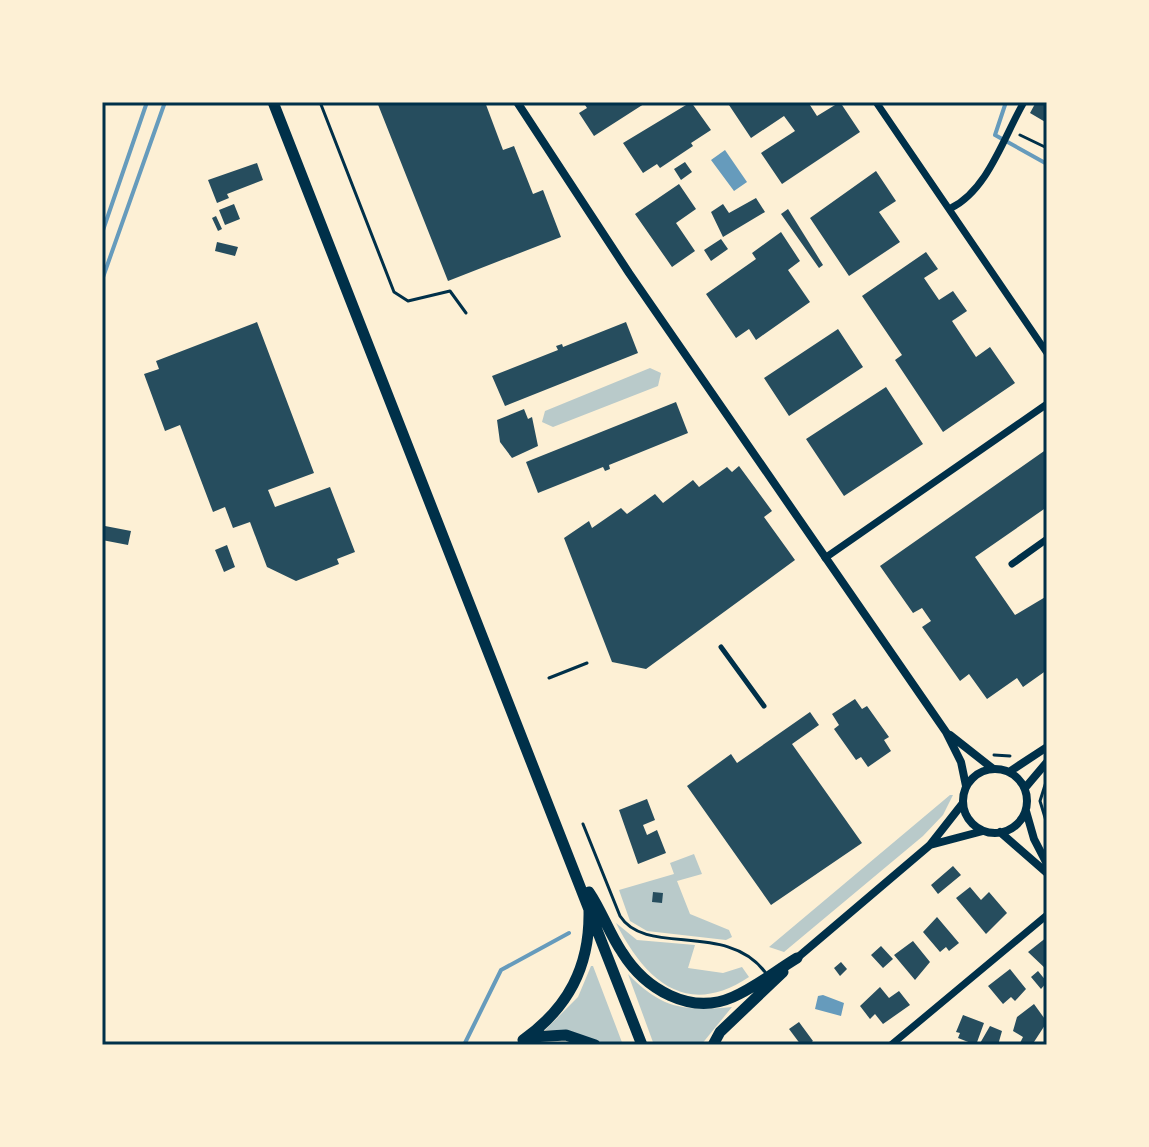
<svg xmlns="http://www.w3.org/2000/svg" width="1149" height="1147" font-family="'IBM Plex Serif',serif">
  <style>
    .green { fill: #b9caca }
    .water { fill: #669bbc }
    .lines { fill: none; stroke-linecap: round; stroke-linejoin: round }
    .stream { stroke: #669bbc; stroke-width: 4 }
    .building { fill: #264d5e }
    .path { stroke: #003049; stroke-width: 3 }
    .service { stroke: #003049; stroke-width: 3 }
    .pedestrian { stroke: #003049; stroke-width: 5 }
    .minor { stroke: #003049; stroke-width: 7 }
    .tertiary { stroke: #003049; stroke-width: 8 }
    .primary { stroke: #003049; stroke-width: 11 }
    .neatline { fill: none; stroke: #003049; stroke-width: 3 }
  </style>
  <rect width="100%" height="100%" fill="#fdf0d5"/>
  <!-- green -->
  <path class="green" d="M650,368L661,373L658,386L553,427L542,422L545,411Z
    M950,795H953L943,815L923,836L784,952L769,947Z
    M694,854L702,874L677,881L690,914L729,930L732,937L726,940L647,931L630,921L619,890L674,874L670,863Z
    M616,923L637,940L695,945L688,968L723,973L742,967L749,977C686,1019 645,980 616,923Z
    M591,966H593L623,1045C596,1045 574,1030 545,1030L578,997Z
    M628,974C663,1010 685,1011 732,1007L701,1045H654Z"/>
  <!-- water -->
  <path class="water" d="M725,150L747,182L734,191L711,160Z
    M823,995L844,1003L841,1016L815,1009L818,996Z"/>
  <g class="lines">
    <!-- stream -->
    <path class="stream" d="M1006,102L995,135L1047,164
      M102,233L147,102
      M102,280L165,102
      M464,1045L501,970L569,933"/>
  </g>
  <!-- building -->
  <path class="building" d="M377,102H473L474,105L485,102L503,150L514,146L533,194L543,190L561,237L448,281Z
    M583,102H647L594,136L579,113L587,108Z
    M691,102L711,130L691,143L693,146L660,168L657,164L643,173L623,143Z
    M727,102H808L817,116L840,102L860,132L782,184L761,153L795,131L784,116L751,138Z
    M1036,102H1047V123L1030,113Z
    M685,162L692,172L681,180L674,169Z
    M257,163L263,180L227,194L229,198L217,203L208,180Z
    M876,171L896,201L879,212L900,242L849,276L810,218Z
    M679,184L696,209L676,223L695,251L672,267L635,214Z
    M756,198L765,212L723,237L711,212L723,204L729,213Z
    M234,204L240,219L225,225L219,210Z
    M788,209L823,265L819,268L781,214Z
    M216,216L222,229L218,231L212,218Z
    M781,232L800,261L788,270L810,302L756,340L749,329L736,338L706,294L756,259L752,253Z
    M721,239L728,249L711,261L704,250Z
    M217,242L238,247L235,256L215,251Z
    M926,252L938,269L924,278L939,300L953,291L967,311L952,321L976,357L990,347L1015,383L943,432L895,360L902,355L862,296Z
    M257,322L314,473L268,490L275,507L330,487L355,552L337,559L339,564L296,581L267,567L250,522L233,528L225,507L213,512L180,425L165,431L144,374L159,369L156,361Z
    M626,322L638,353L505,406L492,376L558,350L556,346L562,344L563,347Z
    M838,329L863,367L789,416L764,378Z
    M886,387L923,444L844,496L806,439Z
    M676,402L688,433L609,465L610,469L605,471L603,467L538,493L526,462Z
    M524,409L528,419L532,417L538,446L512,458L500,442L497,420Z
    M1047,449V507L975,557L1015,615L1047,596V670L1023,687L1017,678L987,699L969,674L960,681L922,627L931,621L922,608L913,613L880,566Z
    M739,466L772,511L764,517L795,560L646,669L612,662L564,538L589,521L592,528L621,508L627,514L655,494L663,503L693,480L699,487L727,467L732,472Z
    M105,526L131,531L128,545L102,540Z
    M227,545L235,567L224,572L215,550Z
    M855,699L862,709L867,706L889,737L884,740L891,751L868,767L861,757L856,760L834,729L839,725L832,714Z
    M810,712L819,725L792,744L862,843L771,905L687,786L731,754L737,763Z
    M647,799L655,820L643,825L647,835L657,830L666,853L638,864L619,810Z
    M953,866L961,875L938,894L931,885Z
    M970,887L981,900L989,892L1007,913L986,934L956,898Z
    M653,892L663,893L662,903L652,902Z
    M937,917L959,943L949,951L946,947L940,952L923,932Z
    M1047,937V970L1028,952Z
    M913,941L930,962L915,980L894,955Z
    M881,946L893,959L883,968L871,955Z
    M841,962L847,969L840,976L834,968Z
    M1010,969L1026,989L1015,1001L1011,997L1003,1004L988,986Z
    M1038,971L1047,982L1041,989L1031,977Z
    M880,987L889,998L899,991L910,1005L883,1024L875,1014L870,1019L860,1006Z
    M1034,1004L1047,1022L1032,1045H1019L1023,1037L1013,1031L1017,1017Z
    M963,1015L984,1023L976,1045L958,1038L960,1033L956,1032Z
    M799,1022L813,1041L808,1045H801L789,1029Z
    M990,1026L1002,1031L998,1045H979Z"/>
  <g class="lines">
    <!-- path -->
    <path class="path" d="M1020,135L1047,148
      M549,678L587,663
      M994,755L1010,756
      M1046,782L1040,801L1047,824"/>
    <!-- service -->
    <path class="service" d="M320,102L394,292L408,301L450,291L466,313
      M583,824L620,916C646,957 727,921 765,972"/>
    <!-- pedestrian -->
    <path class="pedestrian" d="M721,647L764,706"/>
    <!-- minor -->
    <path class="minor" d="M876,102L1047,353
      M951,208C988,190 1004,136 1024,102
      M825,558L1047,404
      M1012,564L1047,539
      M891,1045L1047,915"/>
    <!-- tertiary -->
    <path class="tertiary" d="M517,102L629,273L946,732L961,762L966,786
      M950,735L992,768
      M963 801a32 32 0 1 1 64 0a32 32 0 1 1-64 0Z
      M1009,772L1047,747
      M1025,788L1047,762
      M1026,811L1034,839L1047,864
      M1000,832L1047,873
      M930,845L983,831
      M797,958L930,845L963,803"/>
    <!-- primary -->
    <path class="primary" d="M273,102L642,1045
      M589,892C602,911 609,933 622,952C645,989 690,1016 733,997C756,987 777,970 797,958
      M531,1037L566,1035L595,1045
      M523,1040C568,1008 590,967 589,911
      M713,1045L720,1032L783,972"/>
  </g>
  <!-- border -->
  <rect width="1149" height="1147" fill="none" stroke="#fdf0d5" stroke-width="208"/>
  <rect x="104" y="104" width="941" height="939" class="neatline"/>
</svg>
